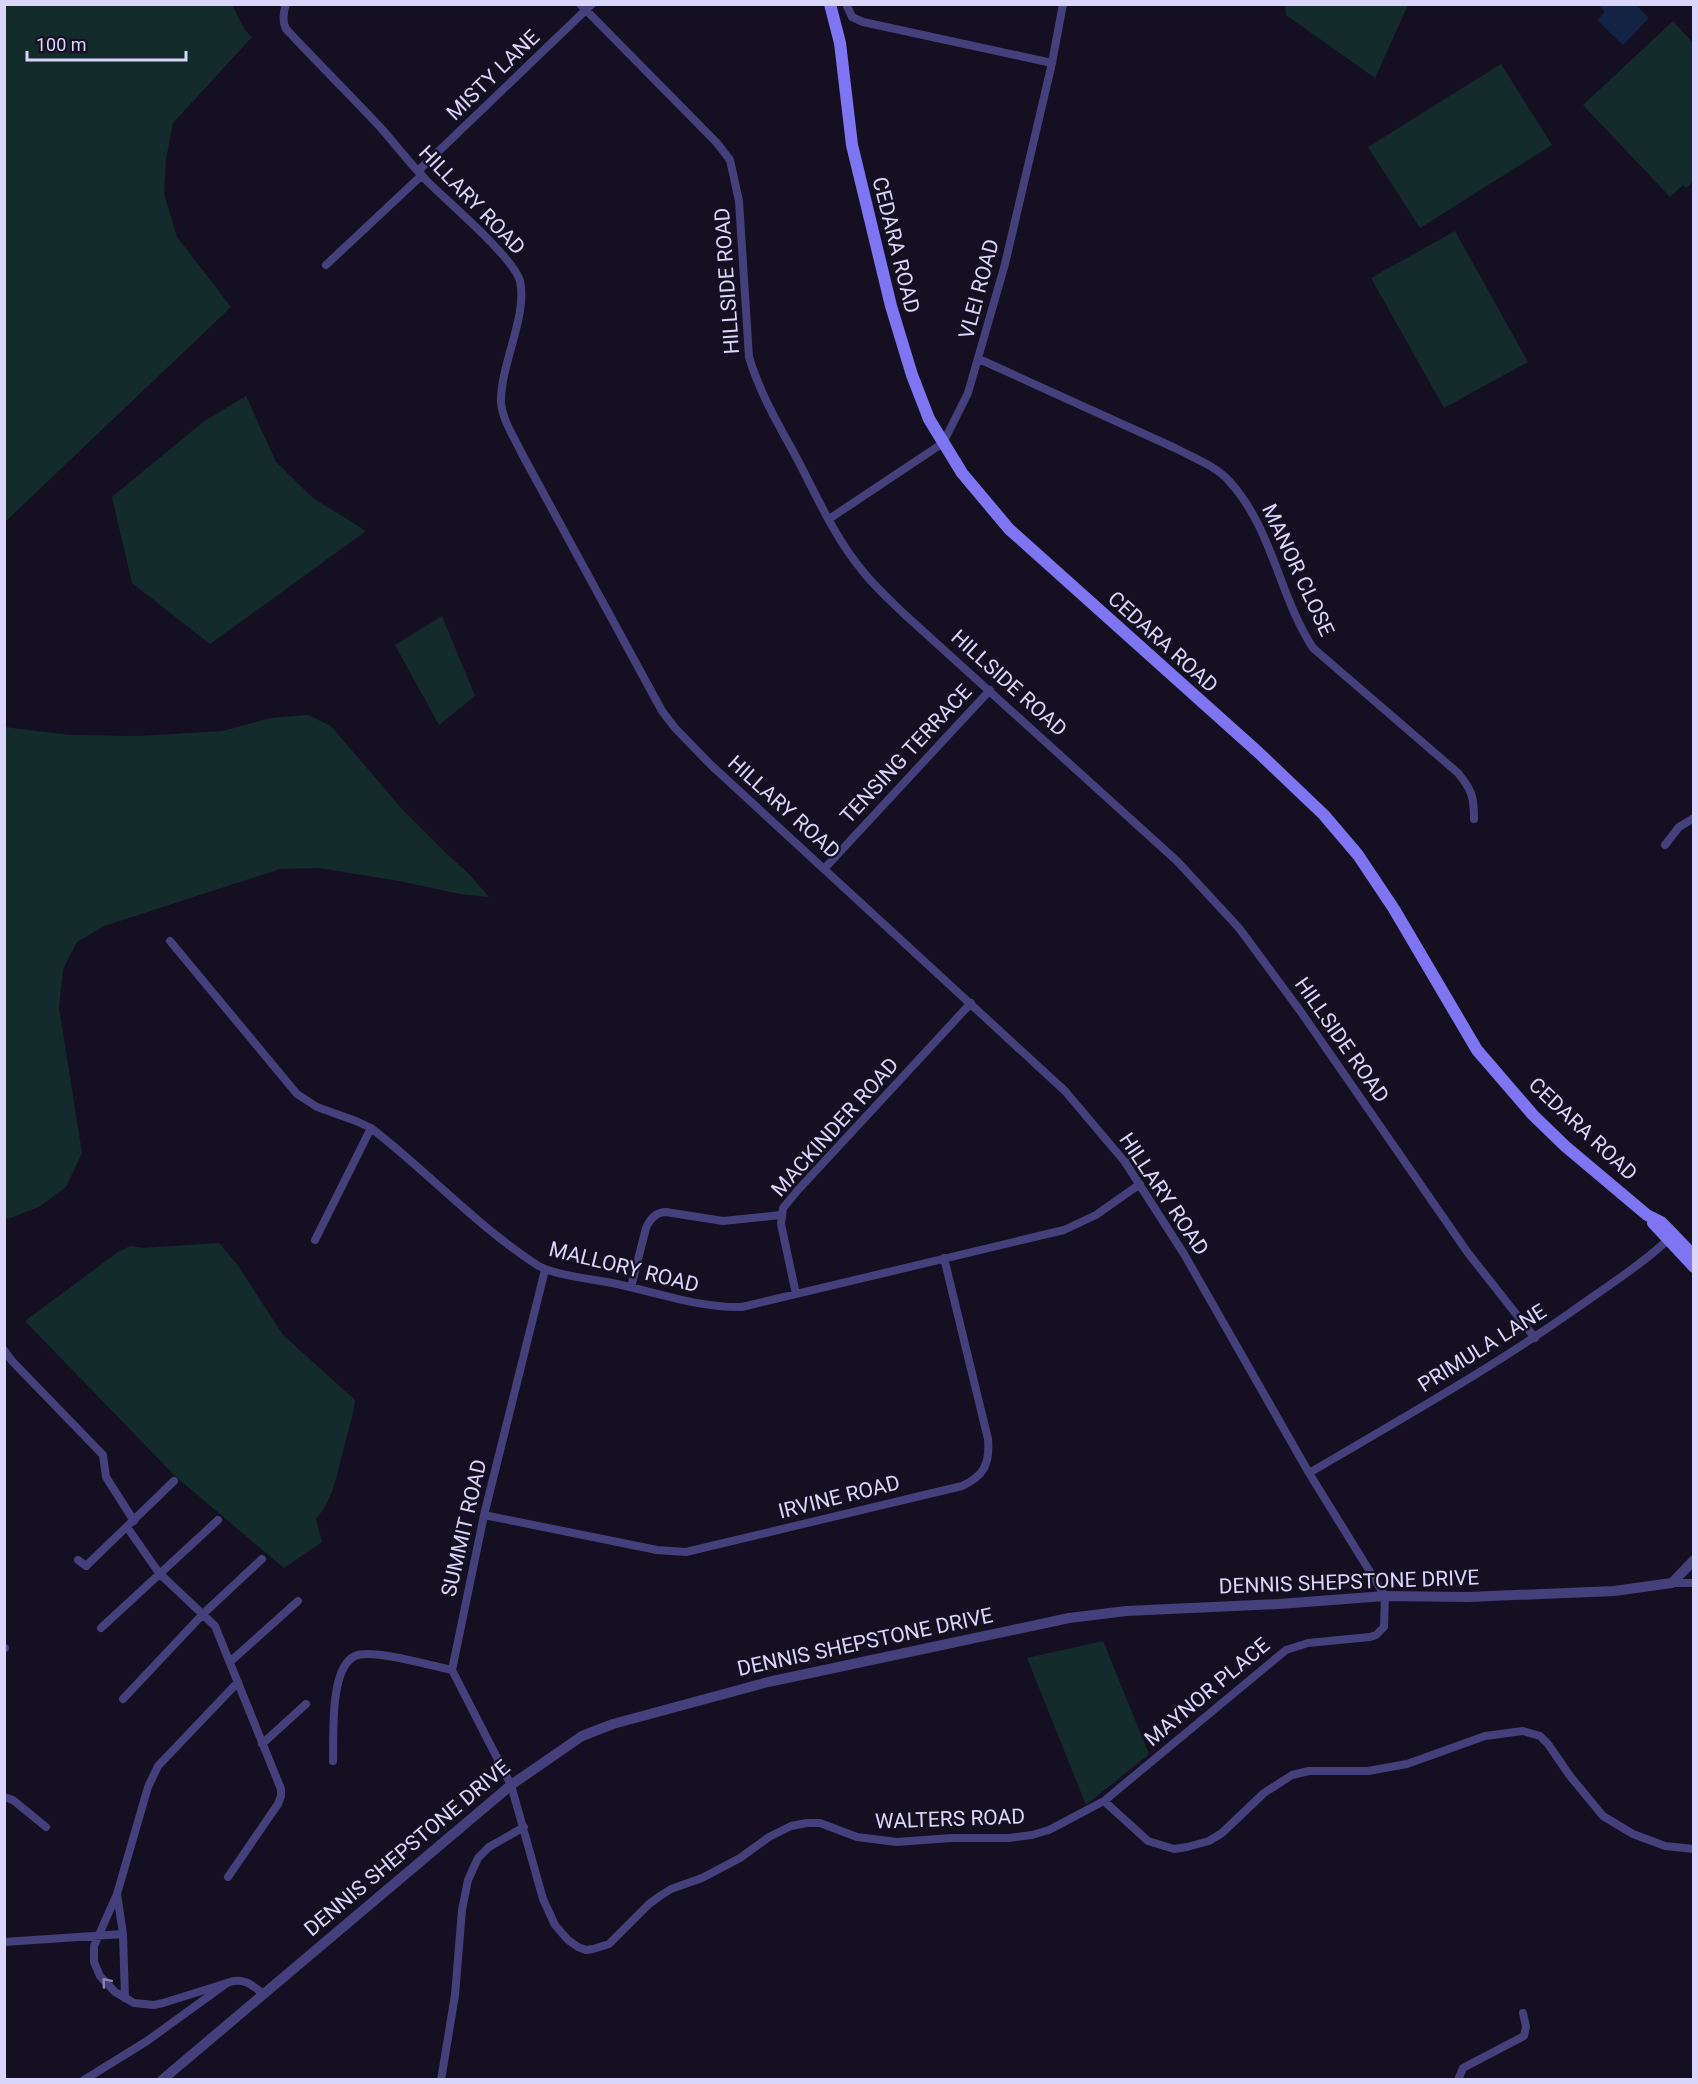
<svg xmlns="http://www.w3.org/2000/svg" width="1698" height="2084" font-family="Roboto,sans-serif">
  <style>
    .green { fill: #142b2b }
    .water { fill: #132343 }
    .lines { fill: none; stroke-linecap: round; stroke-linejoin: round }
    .minor { stroke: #44407c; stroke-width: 8 }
    .tertiary { stroke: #44407c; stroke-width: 10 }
    .secondary { stroke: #7d75f1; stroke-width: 12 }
    .oneway { stroke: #8883b5 }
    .labels { text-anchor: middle; stroke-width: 4.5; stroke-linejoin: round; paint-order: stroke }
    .street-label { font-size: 21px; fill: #dad5fb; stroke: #141021 }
  </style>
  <rect width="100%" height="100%" fill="#141021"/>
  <!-- green -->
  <path class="green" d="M5,4L232,5L245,30L252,37L173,123L166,159L164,194L177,237L231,307L6,521L4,519Z
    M1285,5V4L1408,5L1375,78L1286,15Z
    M1673,21L1693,43L1694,181L1686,188L1683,185L1670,197L1583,105Z
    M1501,64L1552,145L1420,228L1368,147Z
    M1455,231L1528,362L1444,408L1371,278Z
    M246,396L276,462L313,498L366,531L210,644L132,583L112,497L203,422Z
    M442,616L475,696L439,725L395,645Z
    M308,715L331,726L401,808L448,855L469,874L489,897L460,894L399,881L319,868L280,869L104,926L77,942L63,969L59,1008L82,1153L66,1187L39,1207L5,1220V727L70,735L140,736L223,731L271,718Z
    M219,1243L237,1264L283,1335L355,1400C353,1419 346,1436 342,1455C336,1478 333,1499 316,1519L322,1542L284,1568L176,1477L25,1321L118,1252L130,1246L143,1248Z
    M1103,1641L1149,1754L1086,1805L1027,1658Z"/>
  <!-- water -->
  <path class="water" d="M1598,4L1636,5L1649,18L1623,45L1597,20L1605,12Z"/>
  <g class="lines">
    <!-- minor -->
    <path class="minor" d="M286,4C283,13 282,21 286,29C317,62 349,94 380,127C396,145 411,165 428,182C448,202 514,258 520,281C528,315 500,366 501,402C502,419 514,437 521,452L662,711L675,728L711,765L1065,1091L1125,1162L1184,1254L1309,1473L1385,1596L1384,1627L1376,1635L1370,1637L1308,1643L1286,1650L1104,1801L1049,1830L1032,1835L1009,1838H951L897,1842L857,1837L820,1823H807L791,1826L769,1837L740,1858L702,1878L671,1889L660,1896L649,1904L609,1944L593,1949L586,1950L578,1947L568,1940L555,1925L543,1899L511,1785L452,1670L484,1515L545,1270
      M580,4L717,143L730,160L739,201L749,357C759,391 777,422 794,453C815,492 833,535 861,569C873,585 888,598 902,612L1177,861L1239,928L1301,1012L1468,1253L1535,1338
      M846,4L852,17L863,22L1052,63
      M418,171L592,4
      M326,265L422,175
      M979,359L1175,448C1194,458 1216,466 1230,482C1273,530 1279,596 1313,648L1458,773C1472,790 1474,797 1474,819
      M829,519L943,443L968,393L1005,264L1052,63L1063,4
      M1665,845L1679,827L1694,818
      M824,869L990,690
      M170,941L297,1094L317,1107L356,1121L371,1128C428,1172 477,1226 537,1265C553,1275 592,1279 612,1283C656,1292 698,1308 742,1307L1064,1230L1096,1215L1140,1184
      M315,1240L371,1128
      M631,1287L646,1228C650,1219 656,1212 666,1212L723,1221L781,1215
      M796,1294L781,1224L783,1208L798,1190L971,1003
      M4,1350L12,1361L103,1455L106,1477L134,1521
      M1309,1473C1401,1419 1494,1367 1581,1305C1611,1284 1646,1261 1672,1236
      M484,1515L657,1550L686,1552L962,1486C984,1476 990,1464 988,1439L944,1258
      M127,1527L159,1573L215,1626L281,1789V1796L278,1804L228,1877
      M78,1560L86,1566L174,1481
      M1672,1583H1694
      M101,1628L218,1520
      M4,1648H5
      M231,1661L298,1601
      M123,1699L203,1614L262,1559
      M262,1744L306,1704
      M333,1761C334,1737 329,1668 355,1656C371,1648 432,1666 452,1670
      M4,1797L13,1800L46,1827
      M1104,1801L1148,1841L1174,1849L1187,1847L1209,1841L1222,1833L1264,1793L1292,1775L1309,1771H1368L1407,1764L1485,1736L1523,1731L1540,1736L1548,1744L1570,1776L1603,1816L1633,1834L1665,1846L1694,1849
      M117,1894L123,1934L125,1998
      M4,1942L123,1934
      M227,1983L163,2003L154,2005L134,2003L115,1992L100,1976L94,1962V1946L117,1894L148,1787L158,1766L238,1682
      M84,2080L147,2041L227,1983C242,1977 252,1984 263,1994
      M441,2080L455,1995L462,1910L468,1880L478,1858L489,1847L524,1827
      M1458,2080L1463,2068L1524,2036L1526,2027L1523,2013"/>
    <!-- tertiary -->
    <path class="tertiary" d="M162,2080L511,1785L582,1736L613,1724L768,1682L1069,1618L1126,1611L1279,1604L1385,1596L1468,1597L1614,1591L1672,1583L1694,1560"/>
    <!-- secondary -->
    <path class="secondary" d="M830,4L840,43L852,145L891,306L912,375L929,419L962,473L1009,529L1259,753L1324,815L1358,855L1394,909L1477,1050L1533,1115L1565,1146L1647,1215L1661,1222L1694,1256
      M1653,1223L1694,1267"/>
  </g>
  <!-- one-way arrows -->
  <defs><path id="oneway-chevron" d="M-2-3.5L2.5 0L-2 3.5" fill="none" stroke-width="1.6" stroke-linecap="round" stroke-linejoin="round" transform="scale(1.5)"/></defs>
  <use class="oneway" href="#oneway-chevron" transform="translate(106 1982) rotate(-130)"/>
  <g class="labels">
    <!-- street labels -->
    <g class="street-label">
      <text transform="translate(493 75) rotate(-44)" y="7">MISTY LANE</text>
      <text transform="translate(472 200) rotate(46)" y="7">HILLARY ROAD</text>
      <text transform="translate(896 245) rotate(76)" y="7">CEDARA ROAD</text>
      <text transform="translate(727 281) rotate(-94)" y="7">HILLSIDE ROAD</text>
      <text transform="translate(979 289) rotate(-75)" y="7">VLEI ROAD</text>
      <text transform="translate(1298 570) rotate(65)" y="7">MANOR CLOSE</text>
      <text transform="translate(1163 642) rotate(42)" y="7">CEDARA ROAD</text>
      <text transform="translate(1009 683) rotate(42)" y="7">HILLSIDE ROAD</text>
      <text transform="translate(906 754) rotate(-47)" y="7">TENSING TERRACE</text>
      <text transform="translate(784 807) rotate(42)" y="7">HILLARY ROAD</text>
      <text transform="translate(1342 1040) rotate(55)" y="7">HILLSIDE ROAD</text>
      <text transform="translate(835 1127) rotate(-48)" y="7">MACKINDER ROAD</text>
      <text transform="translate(1583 1129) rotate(43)" y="7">CEDARA ROAD</text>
      <text transform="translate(1164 1194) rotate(56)" y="7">HILLARY ROAD</text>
      <text transform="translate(624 1267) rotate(14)" y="7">MALLORY ROAD</text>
      <text transform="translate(1482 1348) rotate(-32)" y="7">PRIMULA LANE</text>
      <text transform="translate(839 1497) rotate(-14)" y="7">IRVINE ROAD</text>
      <text transform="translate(464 1528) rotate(-77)" y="7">SUMMIT ROAD</text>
      <text transform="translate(1349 1582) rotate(-2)" y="7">DENNIS SHEPSTONE DRIVE</text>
      <text transform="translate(865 1642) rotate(-12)" y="7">DENNIS SHEPSTONE DRIVE</text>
      <text transform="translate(1207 1692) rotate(-40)" y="7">MAYNOR PLACE</text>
      <text transform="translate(950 1819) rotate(-2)" y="7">WALTERS ROAD</text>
      <text transform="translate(407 1848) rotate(-40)" y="7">DENNIS SHEPSTONE DRIVE</text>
    </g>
  </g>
  <!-- border -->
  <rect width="1698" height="2084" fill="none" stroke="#dad5fb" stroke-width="12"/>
  <!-- scale -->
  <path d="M27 51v9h159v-9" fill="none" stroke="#dad5fb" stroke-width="3"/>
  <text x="36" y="51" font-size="18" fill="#dad5fb" stroke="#141021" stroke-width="4.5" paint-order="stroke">100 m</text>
</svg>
